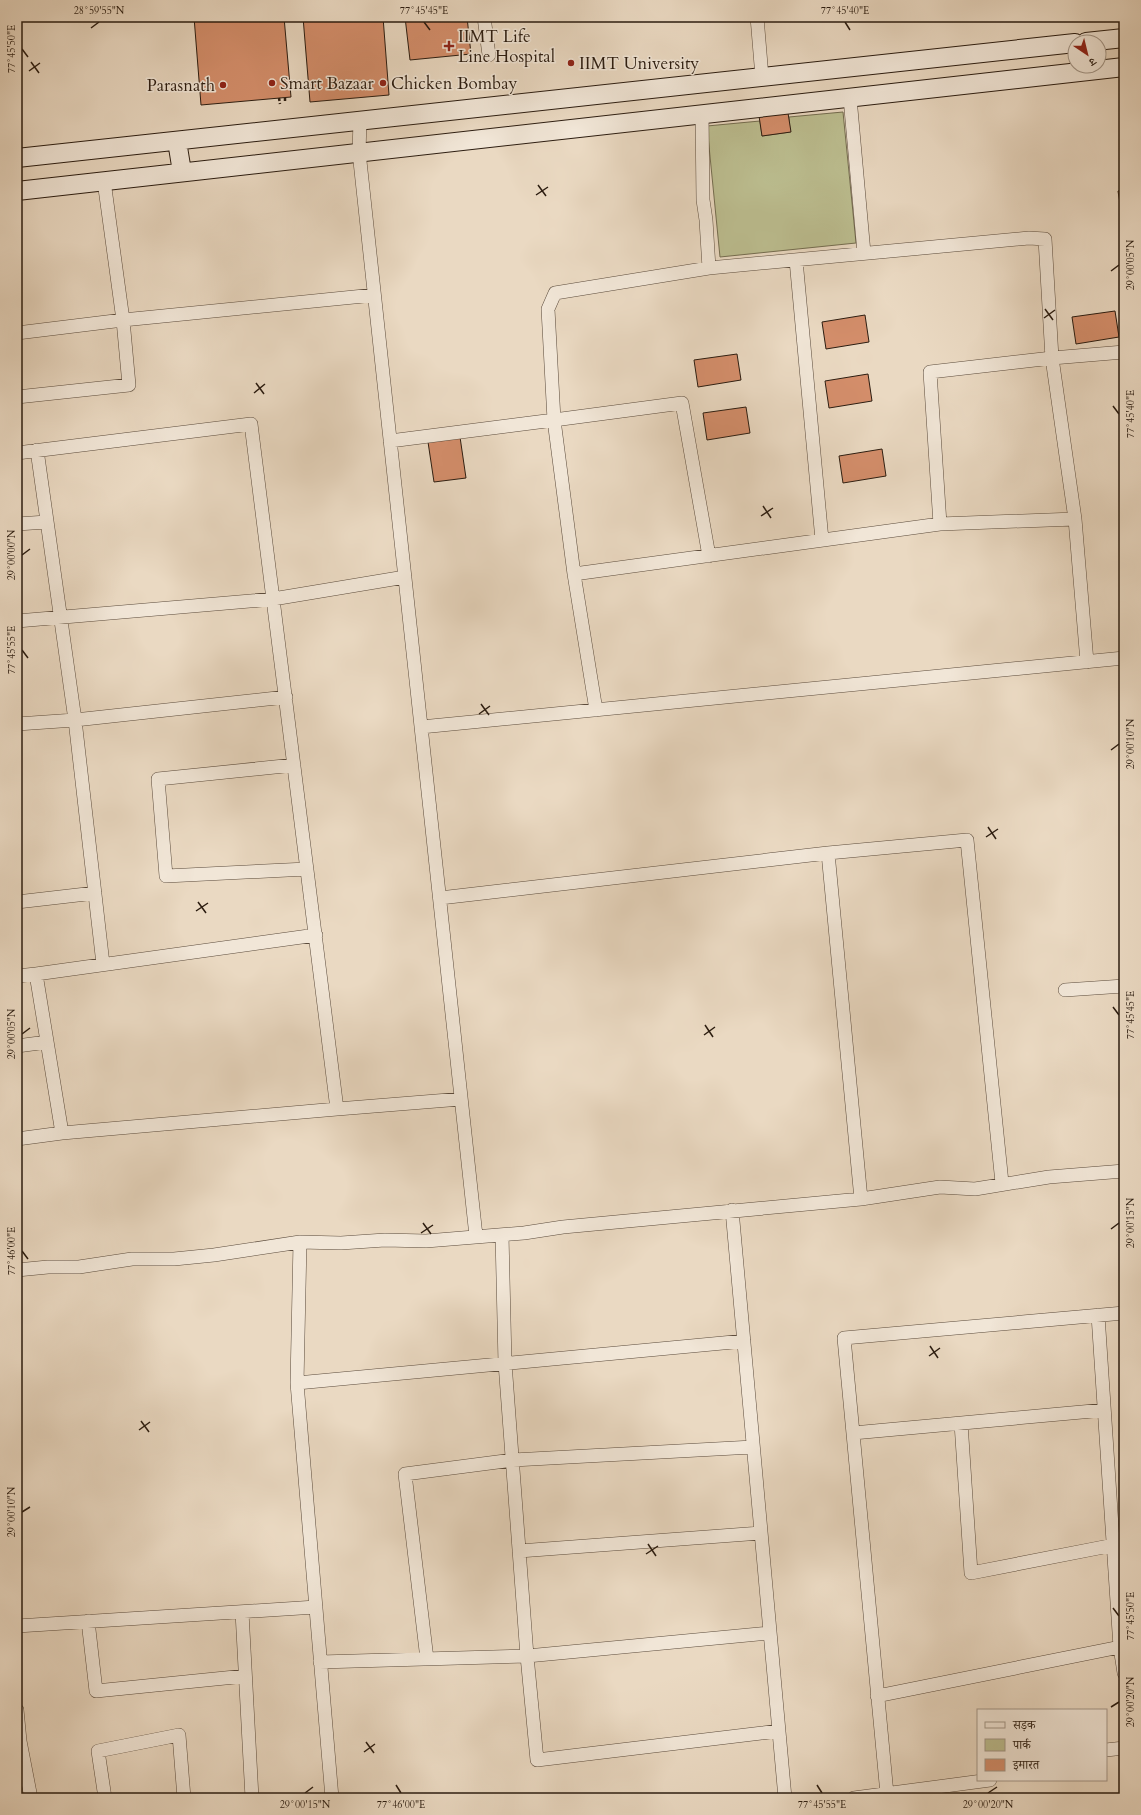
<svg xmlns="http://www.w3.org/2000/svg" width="1141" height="1815" font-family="Cardo,'Noto Serif Devanagari',serif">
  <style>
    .green { fill: #bcbe90; stroke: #746d50 }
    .building { fill: #d48e6b; stroke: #2b1c10 }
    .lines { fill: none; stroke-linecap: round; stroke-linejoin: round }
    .street-casing { stroke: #5b4b3c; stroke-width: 14 }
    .secondary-casing { stroke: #2b1c10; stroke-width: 20 }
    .path { stroke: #2b1c10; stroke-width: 2.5; stroke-dasharray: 3 2; stroke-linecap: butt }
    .street { stroke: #f1e6d7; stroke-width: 13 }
    .secondary { stroke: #f1e6d7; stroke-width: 18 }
    .ticks { fill: none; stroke: #2b1c10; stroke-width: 1.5 }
    .poi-dot { fill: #8f2418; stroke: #f1e6d7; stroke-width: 1.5 }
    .labels { text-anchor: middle; stroke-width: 3; stroke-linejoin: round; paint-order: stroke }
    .poi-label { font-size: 17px; fill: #2b1c10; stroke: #f1e6d7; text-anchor: start }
    .neatline { fill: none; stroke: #2b1c10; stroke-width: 1.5 }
    .ticks-label { font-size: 10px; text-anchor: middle; fill: #2b1c10 }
  </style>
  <rect width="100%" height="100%" fill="#ead9c2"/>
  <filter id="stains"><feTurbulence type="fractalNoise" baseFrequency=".005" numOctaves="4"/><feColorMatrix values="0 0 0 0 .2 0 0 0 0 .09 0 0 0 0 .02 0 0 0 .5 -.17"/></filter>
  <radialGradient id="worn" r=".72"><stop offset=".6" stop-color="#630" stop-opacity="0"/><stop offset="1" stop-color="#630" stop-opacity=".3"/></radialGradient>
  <!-- green -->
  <path class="green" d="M843,112L856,243L720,257L707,126L760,121L762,136L790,132L789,117Z"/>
  <!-- building -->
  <path class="building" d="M194,17H284L291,97L201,105Z
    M303,17H383L389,95L310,102Z
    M405,17H467L471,54L410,60Z
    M788,113L791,132L762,136L759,116Z
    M1124,190V216H1122L1118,191Z
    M1115,311L1119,337L1076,344L1072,317Z
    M865,315L869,342L826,349L822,322Z
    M737,354L741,380L698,387L694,360Z
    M868,374L872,401L829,408L825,381Z
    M746,407L750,433L707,440L703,413Z
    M460,437L466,478L434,482L428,442Z
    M882,449L886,476L843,483L839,456Z"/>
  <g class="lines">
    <!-- street casing -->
    <g class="street-casing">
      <path id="street" d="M484,17L489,55
        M757,17L762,77
        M850,98L864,253
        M702,114L703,200L706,220L709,268
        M360,121L359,152L476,1236
        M104,181L123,320L374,295
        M796,260L822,540
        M17,333L123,320L129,385L17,397
        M390,441L554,420L548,309L555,293L709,268L1029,238L1045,239L1052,358L930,372L940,524L1075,519L1087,662
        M17,453L251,424L337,1109L461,1099
        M1075,519L1052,358L1124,352
        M17,524L47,522
        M574,574L554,420L682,403L709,556
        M17,621L273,599L405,577
        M596,710L574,574L940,524
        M17,724L75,720L37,450
        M421,727L1124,658
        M294,765L158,779L166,876L307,869
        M828,853L967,840L1002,1183
        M440,898L828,853L861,1199
        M17,902L95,893
        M103,964L75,720L286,697
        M36,974L316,935
        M17,976L36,974L62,1133L337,1109
        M1065,990L1124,986
        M17,1046L47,1042
        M17,1139L62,1133
        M732,1210L785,1798
        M502,1235L505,1363L527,1656L770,1633
        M17,1270L48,1267H79L132,1259H174L214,1255L300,1242L341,1243L385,1240L426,1241L524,1233L563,1227L861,1199L940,1187L975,1189L1049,1177L1124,1171
        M297,1383L300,1242
        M961,1423L971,1573L1114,1545
        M853,1433L1104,1410
        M519,1551L761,1533
        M242,1612L252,1798
        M88,1621L96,1691L245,1676
        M17,1626L316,1607
        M1120,1647L1124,1673
        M427,1659L405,1474L513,1460L753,1447
        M320,1662L527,1656L537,1760L779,1731
        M877,1696L1120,1647L1098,1315
        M17,1710L20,1741L31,1798
        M1106,1750L1124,1748
        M887,1794L844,1338L1124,1313
        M105,1798L98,1751L179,1735L184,1798
        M332,1798L297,1383L744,1341
        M854,1798L990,1780"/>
    </g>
    <!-- secondary casing -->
    <g class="secondary-casing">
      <path id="secondary" d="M1086,42L1124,38
        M177,141L182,172
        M17,158L1075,43
        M17,191L1124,67"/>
    </g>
    <!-- path -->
    <path class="path" d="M279,98L280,104
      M285,98V103"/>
    <!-- street -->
    <use href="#street" class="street"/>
    <!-- secondary -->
    <use href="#secondary" class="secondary"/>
  </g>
  <!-- ticks -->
  <path class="ticks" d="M424,22L430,30M845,22L850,30M91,28L99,22M22,49L28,57M31,62L39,73M29,71L40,63M538,185L546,196M536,195L548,187M1111,271L1119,265M1045,309L1053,320M1044,318L1055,310M256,383L264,394M254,393L265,384M1113,406L1119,414M763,506L771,518M761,516L773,508M22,555L30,549M22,650L28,658M481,704L489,715M479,714L490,706M1111,750L1119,744M988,827L996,839M986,837L998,829M198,902L206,913M196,911L208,903M1113,1007L1119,1015M705,1025L713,1037M22,1034L30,1028M704,1035L715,1027M423,1223L431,1234M1111,1229L1119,1223M421,1233L433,1225M22,1251L28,1259M930,1346L938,1358M929,1356L940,1348M141,1421L149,1432M139,1430L150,1422M22,1512L30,1507M648,1544L656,1556M646,1554L658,1546M1113,1608L1119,1616M1111,1707L1119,1702M366,1742L374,1753M364,1752L375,1744M396,1785L401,1793M817,1785L822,1793M305,1793L313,1787M988,1793L997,1787"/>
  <!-- markers -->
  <g class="poi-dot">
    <path d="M447 40h4v4h4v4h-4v4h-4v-4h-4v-4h4z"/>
    <circle cx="571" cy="63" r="4"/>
    <circle cx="272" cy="83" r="4"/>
    <circle cx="383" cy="83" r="4"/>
    <circle cx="223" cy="85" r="4"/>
  </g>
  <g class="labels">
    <!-- poi labels -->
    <g class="poi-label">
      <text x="458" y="42">IIMT Life<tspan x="458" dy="20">Line Hospital</tspan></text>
      <text x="579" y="69">IIMT University</text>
      <text x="280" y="89">Smart Bazaar</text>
      <text x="391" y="89">Chicken Bombay</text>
      <text x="215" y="91" text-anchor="end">Parasnath</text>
    </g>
  </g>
  <!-- margin -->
  <rect width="1141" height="1815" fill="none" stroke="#ead9c2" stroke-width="44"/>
  <!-- legend -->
  <rect x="977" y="1709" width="130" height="72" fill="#f1e6d7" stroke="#a29587"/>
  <rect x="985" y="1722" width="20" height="6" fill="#f1e6d7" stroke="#a29587"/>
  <text x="1013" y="1729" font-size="12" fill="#2b1c10">सड़क</text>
  <rect x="985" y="1739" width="20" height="12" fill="#bcbe90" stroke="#a29587"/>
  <text x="1013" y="1749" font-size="12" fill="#2b1c10">पार्क</text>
  <rect x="985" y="1759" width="20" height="12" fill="#d48e6b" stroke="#a29587"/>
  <text x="1013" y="1769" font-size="12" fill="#2b1c10">इमारत</text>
  <!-- north arrow -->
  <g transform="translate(1087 54) rotate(145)"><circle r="19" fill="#f1e6d7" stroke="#a29587"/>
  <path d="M0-3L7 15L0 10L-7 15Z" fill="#8f2418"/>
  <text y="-6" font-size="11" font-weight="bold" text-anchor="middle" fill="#2b1c10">उ</text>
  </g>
  <rect x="22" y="22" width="1097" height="1771" class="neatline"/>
  <g class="ticks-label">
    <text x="99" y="14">28°59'55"N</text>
    <text x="424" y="14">77°45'45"E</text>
    <text x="845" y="14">77°45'40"E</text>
    <text transform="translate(11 49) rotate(-90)" y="4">77°45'50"E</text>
    <text transform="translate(1130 265) rotate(-90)" y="4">29°00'05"N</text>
    <text transform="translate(1130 414) rotate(-90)" y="4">77°45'40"E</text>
    <text transform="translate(11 555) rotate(-90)" y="4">29°00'00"N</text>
    <text transform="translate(11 650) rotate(-90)" y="4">77°45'55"E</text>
    <text transform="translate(1130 744) rotate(-90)" y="4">29°00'10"N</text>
    <text transform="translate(1130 1015) rotate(-90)" y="4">77°45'45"E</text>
    <text transform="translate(11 1034) rotate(-90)" y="4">29°00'05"N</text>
    <text transform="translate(1130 1223) rotate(-90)" y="4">29°00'15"N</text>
    <text transform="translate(11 1251) rotate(-90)" y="4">77°46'00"E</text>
    <text transform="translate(11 1512) rotate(-90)" y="4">29°00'10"N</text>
    <text transform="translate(1130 1616) rotate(-90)" y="4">77°45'50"E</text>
    <text transform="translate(1130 1702) rotate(-90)" y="4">29°00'20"N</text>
    <text x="305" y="1808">29°00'15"N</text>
    <text x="401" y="1808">77°46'00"E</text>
    <text x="822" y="1808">77°45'55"E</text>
    <text x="988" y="1808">29°00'20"N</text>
  </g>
  <rect width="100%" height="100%" filter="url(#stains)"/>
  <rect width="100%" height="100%" fill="url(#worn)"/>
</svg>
